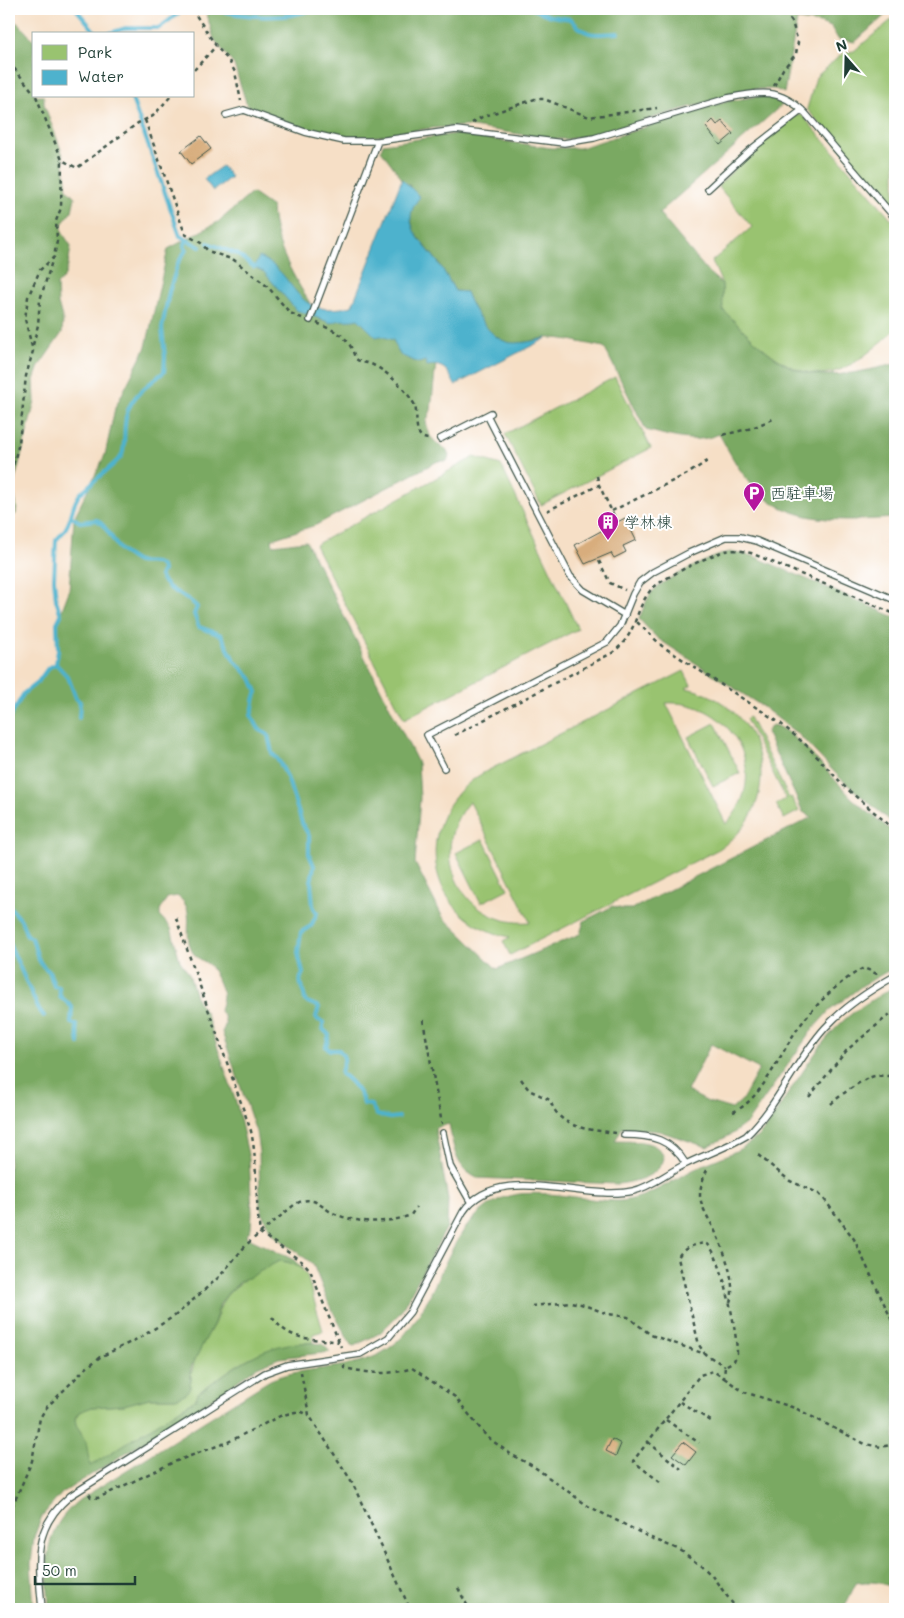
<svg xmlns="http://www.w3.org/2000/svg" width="904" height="1618" font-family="Mali,'Klee One',sans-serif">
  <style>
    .green { fill: #99c370; stroke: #5c8052; fill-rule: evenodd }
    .forest { fill: #7aa962; stroke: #4c734b; fill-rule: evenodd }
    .water { fill: #4eb2cd; stroke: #367880 }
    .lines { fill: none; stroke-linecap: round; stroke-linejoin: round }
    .stream { stroke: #4eb2cd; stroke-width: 4 }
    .building { fill: #d8ad7d }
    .lane-casing { stroke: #3f554a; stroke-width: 8 }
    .path { stroke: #3f554a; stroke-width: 2.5; stroke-dasharray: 4 4; stroke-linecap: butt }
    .lane { stroke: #fff; stroke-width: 5.5 }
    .labels { text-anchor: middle; stroke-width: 4; stroke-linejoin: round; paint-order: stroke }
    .poi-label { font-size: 16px; fill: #1f3d34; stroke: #fff; text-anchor: start }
  </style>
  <rect width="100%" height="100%" fill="#fff"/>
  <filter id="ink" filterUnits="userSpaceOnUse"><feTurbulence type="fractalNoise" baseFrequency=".02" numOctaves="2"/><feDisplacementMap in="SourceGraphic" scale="10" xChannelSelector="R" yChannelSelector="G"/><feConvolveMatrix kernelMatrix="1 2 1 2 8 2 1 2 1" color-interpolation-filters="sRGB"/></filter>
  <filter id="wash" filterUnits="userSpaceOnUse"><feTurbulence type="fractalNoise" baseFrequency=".0096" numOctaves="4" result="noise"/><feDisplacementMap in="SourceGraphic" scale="20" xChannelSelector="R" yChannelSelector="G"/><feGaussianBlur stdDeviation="1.12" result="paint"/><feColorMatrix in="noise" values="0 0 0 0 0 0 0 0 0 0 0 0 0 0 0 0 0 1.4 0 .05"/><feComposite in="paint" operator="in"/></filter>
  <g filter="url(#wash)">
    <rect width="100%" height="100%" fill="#f6dfc6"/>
    <!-- green -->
    <path class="green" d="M895,17V212L807,109L816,77L843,53L854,51Z
      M796,115H802L895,223V330C879,344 862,360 842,369C795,389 754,339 722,310V284L712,261L752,227L718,186L755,148Z
      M615,377L651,448L541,505L505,434Z
      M474,457L501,465L578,629L404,719L315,545Z
      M684,671L691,685L686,688C767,704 789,804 719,849L510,955L503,941L510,937C423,921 409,817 483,773ZM666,703C731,699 774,774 726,824ZM469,802H470L530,922C463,928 425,852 469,802Z
      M749,717L789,798L791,797L799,811L784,819L776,804L786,799L746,719Z
      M715,723L740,773L713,786L688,737Z
      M483,839L508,889L481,903L456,853Z
      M279,1261C290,1262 301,1265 307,1276L323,1331L313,1334V1342C256,1347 242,1361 198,1393L196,1399L90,1467L81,1432L76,1425L75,1419L79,1412L92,1407L124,1405L149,1398H176L191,1381C191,1359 204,1343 214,1324C219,1313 220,1302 229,1293C240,1281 264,1268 279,1261Z"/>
    <!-- forest -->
    <path class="forest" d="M205,9H892L855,42L838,39L831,27L820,23L797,20L784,93L775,89H752L597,134L568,139H552L466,126L432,128L372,137L334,136L288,123L247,105L234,65L214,39Z
      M9,19L19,24L34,41V96H44V104L63,155L67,189L75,197L72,211L62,224V232L71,246L68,266L64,278L57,284L58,304L63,320L62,333L39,366L34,380L35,401L13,488L17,507L16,514L9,521Z
      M759,96L778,98L784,103L659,213L709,273L722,284L723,310C744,330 775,365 804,372C832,380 868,370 895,364V518C846,521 788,526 752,485C738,470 729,451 719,434C696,445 670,436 646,430L604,347C585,344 564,337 546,338C535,339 525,344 515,344C491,343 473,311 466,292L455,291L439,263L414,232L410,215L412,207L410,185L405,183L381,150L383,144L455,134L551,148H580L724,102Z
      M252,193L272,207C274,249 299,285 321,321L342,309L437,353L431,410L426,422L430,436L438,445L446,449L449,456L447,461H438L316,525L272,539L273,545L306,541L418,763L420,798L415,863L442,916L497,969L580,934L584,921L613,906L622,909H632L812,817L803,812L766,732L772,725C793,727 836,783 854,800C867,812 882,822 895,834V967L863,985L829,1011L812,1030L748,1122L732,1134L707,1147L659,1131L622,1128L615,1141C632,1142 658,1138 664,1158C660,1176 635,1182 618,1184L477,1178C454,1167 454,1147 449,1124L435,1128L448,1199L447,1227L400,1313L380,1333L354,1346L351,1345L329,1304L313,1264L274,1235L264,1218L260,1205L259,1152L256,1132L222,1032C227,1024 226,1018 220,1011C221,1006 223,1000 223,995C222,990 213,967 208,964C201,959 195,958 191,949C183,930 197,909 177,896L167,898L160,910V916L171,928L180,961L189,974L197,1000L206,1014L237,1105L249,1159L252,1212L251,1228L246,1237L294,1260L303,1269L288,1262L279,1261L239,1283L228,1293L220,1304L214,1323L191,1367L190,1388L185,1394L176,1398H149L124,1405L92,1407L79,1412L75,1418L76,1425L86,1442L90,1466L196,1399L198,1393C237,1365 271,1336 323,1344L330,1352L279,1358L257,1367L221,1393L62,1493L42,1516L34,1537L31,1564L34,1609H9V719L24,693L38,682L48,668L56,664L58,650L57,623L69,591L74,518L105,455L115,408L146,347L168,249L218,222ZM711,1044L759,1069L742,1100L732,1109L708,1102L687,1091Z
      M730,552L753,556L895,617V825L840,778L799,735L763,707L657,638L639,619C643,610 646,599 653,591C663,579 715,555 730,552Z
      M895,986V1591C887,1581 867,1581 856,1583L844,1608L834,1604L830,1609H49C47,1563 40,1533 79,1500L270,1380C308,1364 352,1373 388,1349C440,1314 440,1229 498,1200C529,1184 585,1202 620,1201C648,1199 672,1180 697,1168C714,1159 735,1154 751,1142C768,1130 778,1108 789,1092C806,1068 821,1041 842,1022C858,1007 877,997 895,986Z"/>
    <!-- water -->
    <path class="water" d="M222,166L231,177L213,191L204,179Z
      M402,179L420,197C398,223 421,240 437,261C444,270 449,281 455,291L466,292C473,311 492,344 515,343C525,343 537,340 547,338L455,385C448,371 444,363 427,366L425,361L419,363L400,355L393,340L381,336L376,337L358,319C348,322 341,318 331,323L296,310L264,272L254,267L259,257C300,274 290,321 352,306Z"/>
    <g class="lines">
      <!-- stream -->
      <path class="stream" d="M76,9L97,34
        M214,9C242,17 286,21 313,9
        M533,9L550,16L571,19C586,38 596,34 618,33
        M107,34L126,28H159L184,9
        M131,96L180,236L200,247
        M208,243L237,254L254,267
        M72,517L80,522L97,520C112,530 113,548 128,556C131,558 135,561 138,562C147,564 159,559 163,570L160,576C167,592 187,595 197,607L194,614L199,627L221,635L234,660L251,678L257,692C252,701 255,707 251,715L259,729L268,735L272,753L279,761L287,777L302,823L309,836V854L314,866L311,882L313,906L317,913L311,926L301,932L298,953L303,973C296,984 305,989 305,1001L319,1007L316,1017L318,1020L323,1022V1029L329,1035L326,1047L330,1050H339C349,1062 342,1061 341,1074C350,1079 362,1094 364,1104L371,1105L377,1115L390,1118L399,1117
        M56,664L68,677L76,698L80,702L79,718
        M9,719L24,693L38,682L48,668L56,664L58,650L57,623L61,615L56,600L54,579L56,540C75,523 69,507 80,494C89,484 118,463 122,455C125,447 124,434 125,425C126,399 145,387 164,372L165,357L162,328L169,292L178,263L186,250L184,246L187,240
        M9,906L21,920L27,936L32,938C36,950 37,964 49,971L54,986L59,987L60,996L72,1007L71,1023L76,1025L79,1043
        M9,943L38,1008L44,1016"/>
    </g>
    <g id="blocks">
      <!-- building -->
      <path class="building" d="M713,120L717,125L722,121L733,134L720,145L706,127Z
        M201,136L211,149L191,164L181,151Z
        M625,518L636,540L623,546L626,552L614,558L611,553L585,564L575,545Z
        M612,1439L621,1444L616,1456L606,1451Z
        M683,1442L696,1452L686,1465L672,1455Z"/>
    </g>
  </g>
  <g filter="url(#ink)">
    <use href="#blocks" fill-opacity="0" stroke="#3f554a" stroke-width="1"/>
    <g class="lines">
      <!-- lane casing -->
      <g class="lane-casing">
        <path id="lane" d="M226,115L244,110L305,132L344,141H378L456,130L564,143L594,138L728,98C760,91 780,88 805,113L895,218
          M708,189L749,151L802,110
          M310,320L378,141
          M487,415L570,576L583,590L625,615
          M440,439L491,413
          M444,768L427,735L607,642L620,626L633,594L640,582L653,572L689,553L726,537H740L757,541L895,600
          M443,1133L450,1166L470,1201
          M624,1135C652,1135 671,1139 686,1164
          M42,1609C38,1563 31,1529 70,1496L265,1373L287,1365L360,1354L388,1338L410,1312L463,1212C497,1161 583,1202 633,1191C651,1187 667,1173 684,1165C704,1155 726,1148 746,1136C778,1106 795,1061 825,1028C845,1006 870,990 895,976"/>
      </g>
      <!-- path -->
      <path class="path" d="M192,9L216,46L229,61L235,72L241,101
        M9,62L34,93
        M194,70L216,46
        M774,86L783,69L796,54L798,42L792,22L783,9
        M36,96L62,160L77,168L138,123L153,116L171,96
        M145,120L185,234L201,243L208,251L234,260L268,287L290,313L302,318
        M472,123L482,117L535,99H544L589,117L657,108
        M317,323C338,333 348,334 355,358C360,363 367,362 373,365C387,371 405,389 413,402C421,413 409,440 431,439
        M33,345L38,325L40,300L53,258
        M723,435L752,428L773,419
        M597,476L599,485L616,520
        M9,480L19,443L26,376L33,351L25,319L28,297L40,270L54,257L57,241L56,221L61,208L62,160
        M547,511L599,485
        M612,511L689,473L709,460
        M599,561L610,583L625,590
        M637,622L662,646L780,723L806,745L846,788L895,830
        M455,735L612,653C638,634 633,613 650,591C658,580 710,555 725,551C734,549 742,551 751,553L895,614
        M176,918L251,1131C258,1165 255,1199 260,1233L304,1263L310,1270L341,1347
        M423,1020L442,1124
        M521,1079L529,1090L550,1100C560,1130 589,1129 616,1133
        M809,1097L847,1050L895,1010
        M831,1104C839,1096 863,1078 875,1076C882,1075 889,1077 895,1075
        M733,1112C760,1101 779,1057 794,1034C811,1009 837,982 864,968L879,975
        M758,1155L790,1181L818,1193L824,1199L854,1239L895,1327
        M707,1170C703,1178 700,1187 700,1196C701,1206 707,1216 712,1225C721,1243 738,1282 730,1302
        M532,1306L571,1302L581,1304L608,1314L628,1317L651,1335L705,1354
        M272,1317C291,1343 310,1337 339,1342
        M344,1365V1368C369,1373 388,1376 412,1368L455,1397L487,1437L512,1455L533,1466L588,1506L651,1538L680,1550L701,1565L712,1576L733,1604L740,1609
        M301,1372L309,1415L352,1482L410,1609
        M724,1378L744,1392L795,1408L865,1444L881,1447L895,1444
        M680,1402L711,1421
        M666,1420L699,1443
        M648,1442L681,1469
        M660,1482L633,1461L700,1375L713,1371L724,1378L725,1366L734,1361L737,1353C737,1332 722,1253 706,1243C696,1244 681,1248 678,1258L699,1345L705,1354L725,1366
        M89,1494L91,1497L98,1498L174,1462L228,1442L280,1416L295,1412H302L309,1415
        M9,1514L32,1461L40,1418L46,1408L85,1369L100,1357L141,1337L176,1315L219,1277L247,1244L294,1205C301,1201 305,1199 313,1201C320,1203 326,1210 333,1213C356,1224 387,1224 411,1215L416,1207
        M458,1588L468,1607L466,1609"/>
      <!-- lane -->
      <use href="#lane" class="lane"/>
    </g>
  </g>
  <!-- icons -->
  <defs>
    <g id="parking-pin" transform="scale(1.125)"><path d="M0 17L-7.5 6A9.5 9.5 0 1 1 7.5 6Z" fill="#b5179e" stroke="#fff"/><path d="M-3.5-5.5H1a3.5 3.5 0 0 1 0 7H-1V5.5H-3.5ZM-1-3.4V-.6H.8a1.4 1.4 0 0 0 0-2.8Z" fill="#fff"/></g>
    <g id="building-pin" transform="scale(1.125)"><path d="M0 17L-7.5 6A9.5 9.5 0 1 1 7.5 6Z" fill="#b5179e" stroke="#fff"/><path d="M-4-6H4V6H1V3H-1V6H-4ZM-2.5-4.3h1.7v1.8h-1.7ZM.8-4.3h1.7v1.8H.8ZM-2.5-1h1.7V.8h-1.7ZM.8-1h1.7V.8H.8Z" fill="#fff"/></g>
  </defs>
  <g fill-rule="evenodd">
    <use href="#parking-pin" x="754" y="493"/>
    <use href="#building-pin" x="608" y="522"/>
  </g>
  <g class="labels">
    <!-- poi labels -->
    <g class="poi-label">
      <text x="770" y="499">西駐車場</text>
      <text x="624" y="528">学林棟</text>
    </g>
  </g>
  <!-- margin -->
  <rect width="904" height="1618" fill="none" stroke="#fff" stroke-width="30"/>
  <!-- legend -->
  <rect x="32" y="32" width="162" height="65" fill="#ffffff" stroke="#a5b1ae"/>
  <rect x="42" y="45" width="25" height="15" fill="#99c370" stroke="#a5b1ae"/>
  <text x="78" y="58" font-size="15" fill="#1f3d34">Park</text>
  <rect x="42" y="70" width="25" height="15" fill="#4eb2cd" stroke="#a5b1ae"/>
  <text x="78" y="82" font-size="15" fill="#1f3d34">Water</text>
  <!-- north arrow -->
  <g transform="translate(846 58) rotate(340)" stroke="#ffffff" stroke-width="4" paint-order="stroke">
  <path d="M0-4L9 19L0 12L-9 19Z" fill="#1f3d34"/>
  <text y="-8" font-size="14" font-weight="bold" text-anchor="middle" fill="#1f3d34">N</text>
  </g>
  <!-- scale -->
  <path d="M35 1576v8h100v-8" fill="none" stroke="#1f3d34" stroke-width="2.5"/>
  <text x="42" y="1576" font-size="15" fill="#1f3d34" stroke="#ffffff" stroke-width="4" paint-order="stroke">50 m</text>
</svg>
